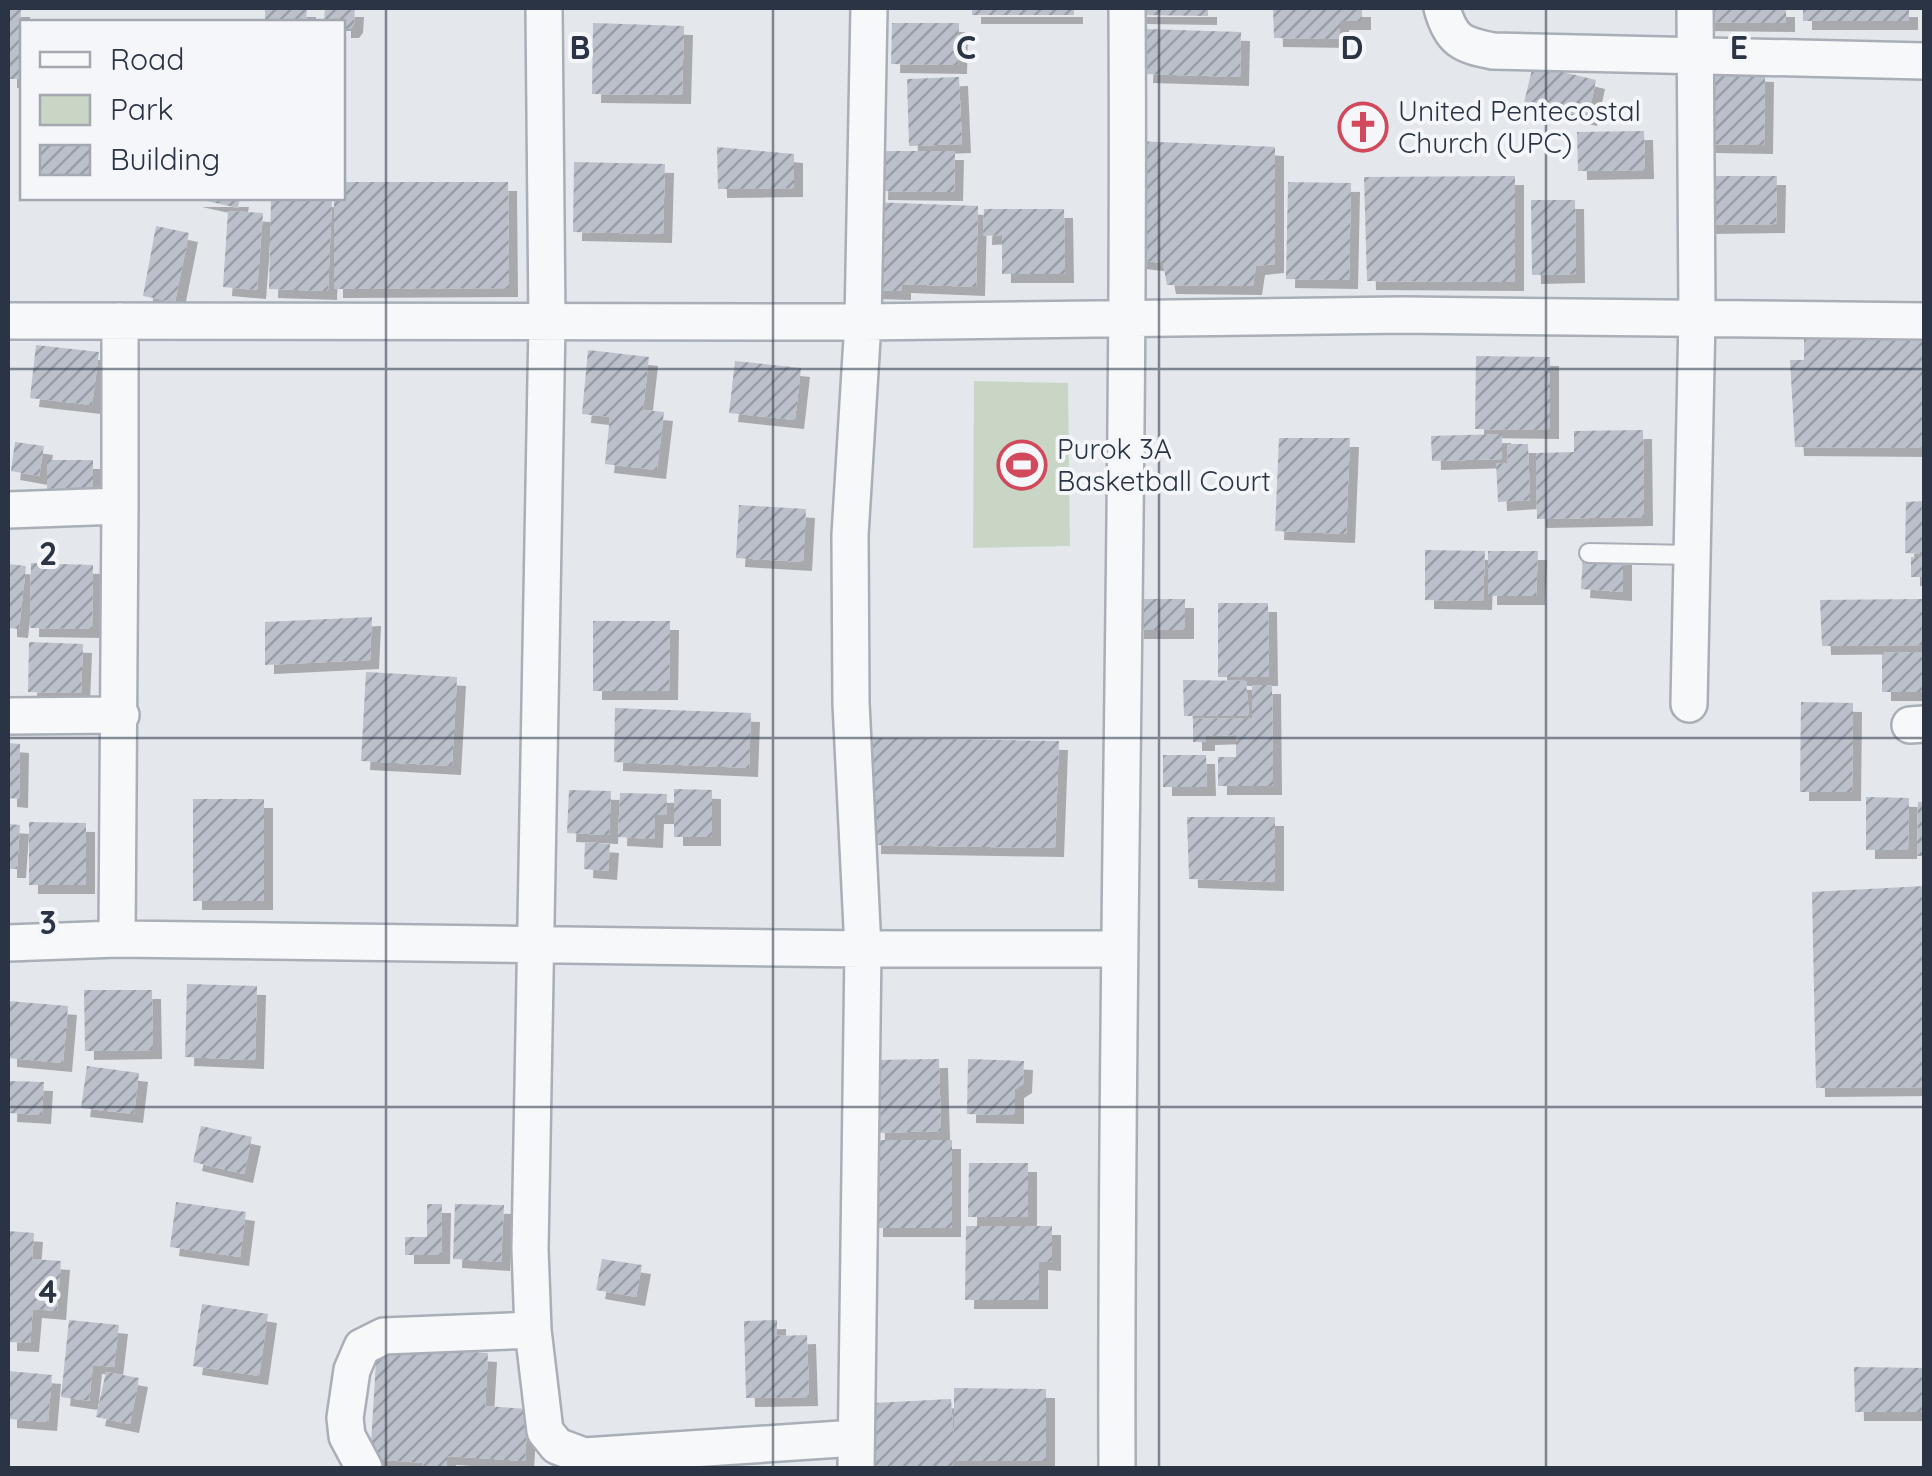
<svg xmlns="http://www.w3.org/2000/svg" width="1932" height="1476" font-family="Quicksand,sans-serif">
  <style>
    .park { fill: #c9d6c5 }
    .building { fill: url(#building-hatch); filter: url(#shadow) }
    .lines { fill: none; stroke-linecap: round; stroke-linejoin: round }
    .lane-casing { stroke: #a9aeb7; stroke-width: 22 }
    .street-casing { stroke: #a9aeb7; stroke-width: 40 }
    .lane { stroke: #f7f8fa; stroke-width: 18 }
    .street { stroke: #f7f8fa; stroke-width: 35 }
    .grid { fill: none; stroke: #2b3445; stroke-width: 2.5; stroke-opacity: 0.55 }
    .labels { text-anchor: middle; stroke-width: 8; stroke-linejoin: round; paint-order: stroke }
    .poi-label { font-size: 28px; fill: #2b3445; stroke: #f4f6f9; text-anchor: start }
    .grid-label { font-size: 32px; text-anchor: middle; font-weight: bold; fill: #2b3445; stroke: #f4f6f9; stroke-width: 8; stroke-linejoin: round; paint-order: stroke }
  </style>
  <defs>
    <pattern id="building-hatch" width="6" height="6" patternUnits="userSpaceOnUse" patternTransform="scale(2.5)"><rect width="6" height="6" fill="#bbc0ca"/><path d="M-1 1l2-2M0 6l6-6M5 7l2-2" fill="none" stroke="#989da6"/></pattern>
    <filter id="shadow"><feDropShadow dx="9" dy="9" stdDeviation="0" flood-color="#0004"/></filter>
  </defs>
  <rect width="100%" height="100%" fill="#e4e7ec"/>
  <!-- park -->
  <path class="park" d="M974,381L1068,383L1070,546L973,548Z"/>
  <!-- building -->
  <path class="building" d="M8,8H21L19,79H8Z
    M265,8H307L306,22H265Z
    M325,8H355L354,24L350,29H342V22H324Z
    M972,8H1074V15H972Z
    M1138,8H1208V16L1138,15Z
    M1273,8H1362V21H1340V39L1274,38Z
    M1698,8H1786V23L1698,22Z
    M1803,8H1909V21H1803Z
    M593,23L684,26L682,95L592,94Z
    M892,23H959L958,65L891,64Z
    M1146,29L1241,32L1240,77L1144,74Z
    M1533,65L1596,80L1588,117L1524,103Z
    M1703,71L1765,73L1764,145L1707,144Z
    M959,77L962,144L909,146L907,79Z
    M1644,131L1645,170L1578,171L1577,132Z
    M1135,141L1275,147V264L1256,266L1253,286L1167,285L1163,263L1136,260Z
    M717,147L794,154V188L718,189Z
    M880,151H955L954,192L879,191Z
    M574,162L665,164L663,234L573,232Z
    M1515,176V282L1367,281L1364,177Z
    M1698,176H1777L1776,224L1700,225Z
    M342,182H508L509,288L334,289V198H342Z
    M1288,182L1351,183L1349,280L1286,279Z
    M193,198H240L238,208Z
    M271,198H332L328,291L269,289Z
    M1531,200H1575L1576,274L1532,275Z
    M870,202L978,206L976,287L902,284V291L867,290Z
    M984,209H1064L1065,274H1002V235L983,236Z
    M228,211L263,213L257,290L223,287Z
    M156,226L189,233L175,302L143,296Z
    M1804,335L1924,341V448L1795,447L1790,360H1804Z
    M36,345L99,352L92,405L30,398Z
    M588,350L649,357L643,410L664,412L657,470L605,464L610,417L582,414Z
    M1476,356L1550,357V430L1475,429Z
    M735,361L801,368L795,420L729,413Z
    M1643,430L1644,517L1537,519L1536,453L1574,452V431Z
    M1502,434V459L1432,461L1431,436Z
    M1279,438H1350L1346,534L1275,531Z
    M15,442L44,446L39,476L11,471Z
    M1507,444H1528L1530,500L1498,502L1496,463L1508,464Z
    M47,460H93V492H47Z
    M1924,501V554L1905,553L1906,502Z
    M739,505L806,509L803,562L736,558Z
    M1425,550L1485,551L1483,601L1425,600Z
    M1488,551H1538L1536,596H1488Z
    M1583,555L1623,556V592L1581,589Z
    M1911,557H1924V577H1911Z
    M31,563L93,565L92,629L30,628Z
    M8,564L26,566L19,629L8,628Z
    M1135,599H1185V630H1135Z
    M1924,599V645L1822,646L1820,600Z
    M1218,603H1268L1269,677H1218Z
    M372,617L370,660L265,665V622Z
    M593,621H670L669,691H593Z
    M29,642L83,644L81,693L28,692Z
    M1924,652V692H1882V653Z
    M366,672L457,677L452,766L361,761Z
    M1183,680L1246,681L1249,716H1184Z
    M1252,685H1272L1273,786H1218V757H1236V735L1206,736V742H1193V719L1252,718Z
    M1801,702L1853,703L1852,792H1800Z
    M615,708L751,713L749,768L614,762Z
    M873,738L1059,741L1055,848L872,845Z
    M8,743L20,744L19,799L8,798Z
    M1163,755H1206L1207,787H1163Z
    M674,789L712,790V837H674Z
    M569,790L611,791L609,835L567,833Z
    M620,793L667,794L666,815H655L654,839L618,837Z
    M1866,797L1909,798L1908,850H1866Z
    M193,799H264V901H193Z
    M1918,802H1924V856H1917Z
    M1187,817H1275V882L1189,879Z
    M29,822L86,823V885H29Z
    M8,824L20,825L17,869H8Z
    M585,842L610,844L608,871L584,869Z
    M1924,886V1087L1816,1088L1812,892Z
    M187,984L257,986L255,1060L185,1057Z
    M84,990H152L153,1050L85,1051Z
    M8,1001L68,1006L63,1063L8,1058Z
    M939,1059L941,1131L876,1133L874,1060Z
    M968,1059L1024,1061L1023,1084L1015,1089V1115L967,1114Z
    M87,1066L139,1073L134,1114L81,1108Z
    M9,1081L44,1082L42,1115L8,1113Z
    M201,1126L252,1137L244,1174L193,1162Z
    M874,1140H952V1228H874Z
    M969,1163H1028V1217H968Z
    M176,1202L246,1212L240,1257L170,1247Z
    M427,1204H442L441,1255H405V1237H427Z
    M455,1204L504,1205L501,1262L453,1259Z
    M966,1226H1052V1262L1039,1261V1300H965Z
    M8,1231L34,1233L32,1259L61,1261L57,1311L33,1309L30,1343L8,1342Z
    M602,1259L642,1265L636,1297L596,1290Z
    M202,1304L268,1314L259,1376L193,1366Z
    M69,1320L119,1325L114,1367L93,1365L89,1401L61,1397Z
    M777,1320V1336L807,1335L809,1397L746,1398L744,1321Z
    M377,1346L488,1353L485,1406L528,1409L525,1461L447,1456V1468H422L423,1463L370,1459Z
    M1854,1367L1924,1368V1412H1855Z
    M8,1371L52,1375L48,1422L8,1419Z
    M106,1372L139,1378L130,1424L96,1417Z
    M954,1388L1046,1389V1461H954L952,1468H874V1403L951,1399L954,1442Z"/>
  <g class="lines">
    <!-- lane casing -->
    <g class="lane-casing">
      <path id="lane" d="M1589,553L1693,555"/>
    </g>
    <!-- street casing -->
    <g class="street-casing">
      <path id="street" d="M544,8L547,323L530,1249L533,1330L545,1431L557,1446L584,1456L856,1438
        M1442,8C1451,41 1462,45 1493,51L1924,61
        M8,321L863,322L1403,315L1924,321
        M8,510L120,506V321
        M1689,704L1697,316L1695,8
        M8,716L121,715
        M1910,725L1924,724
        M117,939L120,506
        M8,943L117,939L863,949H1120
        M364,1468L347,1436L345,1418L352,1370L362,1347L384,1336L533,1330
        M856,1468L863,949L851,703L850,535L863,322L869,8
        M1117,1468C1115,981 1130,495 1127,8"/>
    </g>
    <!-- lane -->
    <use href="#lane" class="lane"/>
    <!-- street -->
    <use href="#street" class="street"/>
  </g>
  <!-- grid -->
  <path class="grid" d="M386,8V1468M773,8V1468M1159,8V1468M1546,8V1468M8,369H1924M8,738H1924M8,1107H1924"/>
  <!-- icons -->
  <defs>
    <g id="church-ring" transform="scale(2.5)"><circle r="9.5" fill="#f4f6f9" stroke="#d1495b" stroke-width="1.5"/><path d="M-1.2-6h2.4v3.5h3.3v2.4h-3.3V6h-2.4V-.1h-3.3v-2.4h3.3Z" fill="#d1495b"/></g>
    <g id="stadium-ring" transform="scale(2.5)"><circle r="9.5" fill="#f4f6f9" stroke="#d1495b" stroke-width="1.5"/><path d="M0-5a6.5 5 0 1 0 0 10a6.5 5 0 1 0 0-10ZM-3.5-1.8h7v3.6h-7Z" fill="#d1495b"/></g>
  </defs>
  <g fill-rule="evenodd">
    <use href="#church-ring" x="1363" y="127"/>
    <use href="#stadium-ring" x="1022" y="465"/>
  </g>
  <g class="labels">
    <!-- poi labels -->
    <g class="poi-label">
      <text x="1398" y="121">United Pentecostal<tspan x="1398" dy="32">Church (UPC)</tspan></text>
      <text x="1057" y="459">Purok 3A<tspan x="1057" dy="32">Basketball Court</tspan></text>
    </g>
  </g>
  <g class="grid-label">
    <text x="580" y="59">B</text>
    <text x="966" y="59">C</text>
    <text x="1352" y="59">D</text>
    <text x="1739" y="59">E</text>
    <text x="48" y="565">2</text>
    <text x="48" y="934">3</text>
    <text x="48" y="1303">4</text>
  </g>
  <!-- border -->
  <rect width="1932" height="1476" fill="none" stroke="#2b3445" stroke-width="20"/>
  <!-- legend -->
  <rect x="20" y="20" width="325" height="180" fill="#f4f6f9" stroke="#a4a8b1" stroke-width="2.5"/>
  <rect x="40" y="52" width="50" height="15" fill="#f7f8fa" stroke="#a4a8b1" stroke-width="2.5"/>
  <text x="110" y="70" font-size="30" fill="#2b3445">Road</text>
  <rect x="40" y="95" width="50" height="30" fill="#c9d6c5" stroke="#a4a8b1" stroke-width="2.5"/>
  <text x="110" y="120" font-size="30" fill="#2b3445">Park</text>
  <rect x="40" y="145" width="50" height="30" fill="url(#building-hatch)" stroke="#a4a8b1" stroke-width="2.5"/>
  <text x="110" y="170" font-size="30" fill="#2b3445">Building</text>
</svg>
